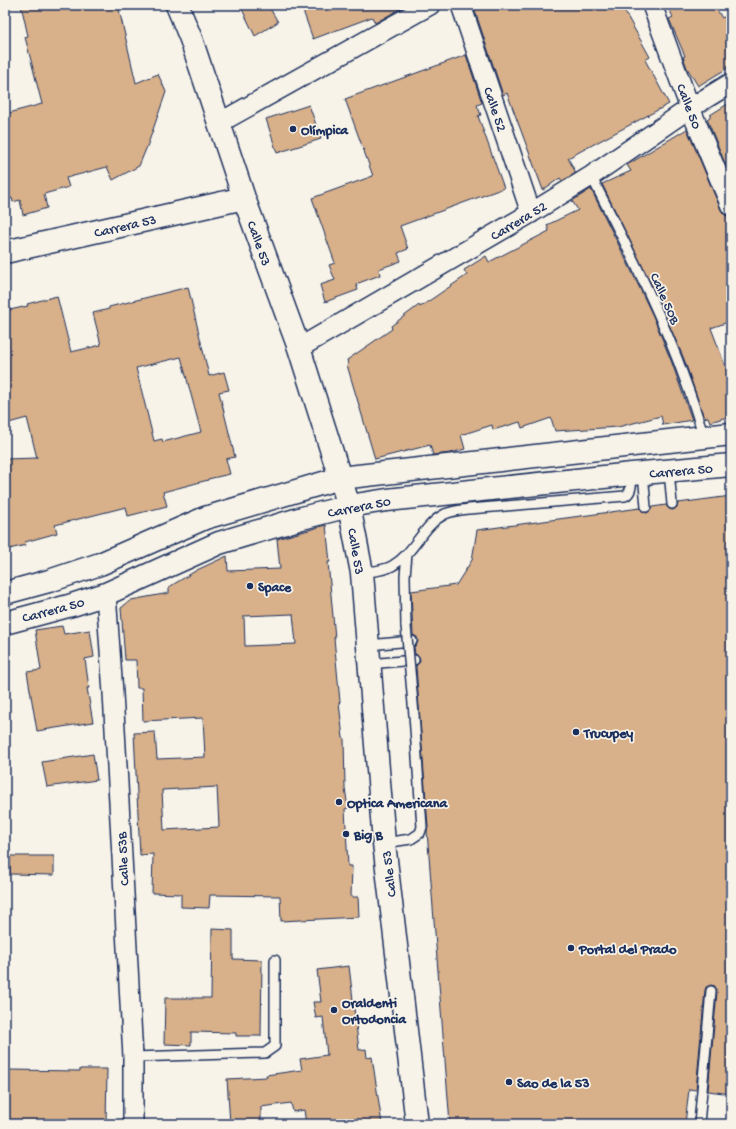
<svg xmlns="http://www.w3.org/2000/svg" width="736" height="1129" font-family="'Gochi Hand',sans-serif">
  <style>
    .building { fill: #d8b089; stroke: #1b2f5e; fill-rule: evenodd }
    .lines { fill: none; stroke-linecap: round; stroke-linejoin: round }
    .service-casing { stroke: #1b2f5e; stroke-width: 12 }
    .minor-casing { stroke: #1b2f5e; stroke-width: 22 }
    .tertiary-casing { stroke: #1b2f5e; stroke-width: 25 }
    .service { stroke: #f7f3e8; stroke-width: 9 }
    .minor { stroke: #f7f3e8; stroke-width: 19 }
    .tertiary { stroke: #f7f3e8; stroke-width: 22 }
    .service-bridge-casing { stroke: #1b2f5e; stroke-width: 12; stroke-linecap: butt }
    .service-bridge { stroke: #f7f3e8; stroke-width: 9 }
    .poi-dot { fill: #1b2f5e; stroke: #f7f3e8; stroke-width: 1.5 }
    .labels { text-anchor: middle; stroke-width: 3.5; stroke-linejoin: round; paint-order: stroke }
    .street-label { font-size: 14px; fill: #1b2f5e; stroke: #f7f3e8 }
    .poi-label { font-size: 14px; font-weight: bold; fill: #1b2f5e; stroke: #f7f3e8; text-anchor: start }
  </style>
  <rect width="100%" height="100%" fill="#f7f3e8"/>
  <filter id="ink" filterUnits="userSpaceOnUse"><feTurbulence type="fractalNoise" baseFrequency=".025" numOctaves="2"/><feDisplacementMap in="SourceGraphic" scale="8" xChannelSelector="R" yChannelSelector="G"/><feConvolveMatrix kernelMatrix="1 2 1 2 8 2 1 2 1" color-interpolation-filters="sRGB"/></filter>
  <g filter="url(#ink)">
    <!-- building -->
    <path class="building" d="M21,5H118L136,83L158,74L166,92L148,144L139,166L113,180L107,167L66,178L69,187L44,194L47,208L23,215L20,200L13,202L12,198L5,200V114L42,104L25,37L28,36Z
      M240,5H268L278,22L255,36Z
      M301,5H407L375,23L372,17L313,39Z
      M473,5H621L650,57L645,60L669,104L568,158L576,173L562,181L560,178L543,190L507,93L503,95Z
      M667,5H714L722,18L731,13V66L698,86L687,68L683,57L685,56L669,19L673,17Z
      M466,55L482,103L477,105L481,115L478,116L504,188L400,226L408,249L398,253L401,261L379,269L380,275L356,284L358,290L325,302L320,285L335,280L329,265L335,263L312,198L373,176L345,99Z
      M731,102V178L707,119L710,117V115Z
      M309,105L321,139L277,153L266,119Z
      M687,129L721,210L725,215L731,217V321L711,328L731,381V416L710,422L708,417L704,418L684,359L653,288L602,184L631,171L627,165Z
      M591,189L631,270L653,316L672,363L692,420L663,425L661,416L618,427L555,431L551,418L522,428L520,422L493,430L492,425L461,435L465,449L451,453L433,455L430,445L375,459L347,365H348L347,360L392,329L391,326L419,305L420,307L467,275L464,270L486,256L489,262L549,231L547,225L578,210L572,201Z
      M188,287L209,376L224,372L229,390L219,392L235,457L226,459L230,474L208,479V480L163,492L167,506L128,516L126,507L55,525L57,533L25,542L26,545L5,550V459L37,458L27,418L5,424V311L28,306L27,304L57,296L71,352L101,345L93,313L109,309V307ZM181,357L201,432L163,442L162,439L154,441L136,368Z
      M731,496V1094L708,1091L717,992L715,986L711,985L706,987L705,990L696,1090L689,1089L685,1124H450L427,831L428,827L416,666L419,663L420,660L419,656L415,654L414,647L417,644L418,641L417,637L413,635L411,591L456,585L472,560L477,530L640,508L643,512L647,513L651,510L652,507L666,505L669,509L673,510L677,507L678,503Z
      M326,525L330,562H328L335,638H334L340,702L339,703L343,738H344L345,788L348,808L345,809L348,866H352L351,897H358L359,917L281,921L280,896L210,895L209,908L181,907V894L152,893L153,854L140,855L134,733L155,732L157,759L205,757L203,718L143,721L142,688H137L136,660H125L121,608L131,600L169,593V587L197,570L227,556L228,571L280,569L277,539ZM293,614L296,644L245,646L244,616ZM217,787L219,827L164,830L162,790Z
      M62,626L64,634L90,630L94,657L85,659L89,688H87L93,722L37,731L27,672L41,670L35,630Z
      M93,754L97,780L47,787L42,762Z
      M10,856H54V875L10,874Z
      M212,929L233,930V959L262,960L261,1036H236V1033L191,1032V1045L164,1044L165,998H211Z
      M349,966L359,1050L366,1049L367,1058L372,1057L382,1124H306L304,1110L293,1112L291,1103L261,1107V1124H230L227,1079L267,1077L266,1075L302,1070L300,1059L327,1055L323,1017L316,1018L313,1002H321L317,970Z
      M80,1069H107L106,1124H7L8,1070L80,1071Z"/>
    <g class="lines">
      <!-- service casing -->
      <g class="service-casing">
        <path id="service" d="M591,176C622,236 653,297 678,361C687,386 697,410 703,436
          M669,471L672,504
          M643,473L646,507
          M362,573C372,571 383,571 392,566C415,553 422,525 445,514C452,511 461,510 469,509L625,496C633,492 631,481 632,474
          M406,626L405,576L407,554
          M368,645L412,641
          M369,664L414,660
          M384,843L411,839L420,833L422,827L414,715
          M133,1057L265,1053L275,1046V960
          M699,1124L711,991"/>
      </g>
      <!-- minor casing -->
      <g class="minor-casing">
        <path id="minor" d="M461,5L531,213
          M652,5L690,108L731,206
          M219,123L430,5
          M299,348L531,213L591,176L690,108L731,83
          M106,594L113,693L133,1057V1124"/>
      </g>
      <!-- tertiary casing -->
      <g class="tertiary-casing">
        <path id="tertiary" d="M177,5L191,39L244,198L299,348L349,506L362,573L384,843L417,1124
          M5,252L244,198
          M5,593L49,581L100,564L205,518L340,478L731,434
          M5,623L72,605L106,594L219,543L302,518L349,506L387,500L632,474L731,465"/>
      </g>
      <!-- service -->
      <use href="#service" class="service"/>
      <!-- minor -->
      <use href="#minor" class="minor"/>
      <!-- tertiary -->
      <use href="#tertiary" class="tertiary"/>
      <!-- service-bridge casing -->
      <g class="service-bridge-casing">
        <path id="service-bridge" d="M406,626L414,715"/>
      </g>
      <!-- service-bridge -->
      <use href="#service-bridge" class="service-bridge"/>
    </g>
  </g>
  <!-- markers -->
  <g class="poi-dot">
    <circle cx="293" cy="129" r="4"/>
    <circle cx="250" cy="586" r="4"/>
    <circle cx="576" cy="732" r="4"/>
    <circle cx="339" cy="802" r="4"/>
    <circle cx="346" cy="834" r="4"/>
    <circle cx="571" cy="948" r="4"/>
    <circle cx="334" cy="1010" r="4"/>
    <circle cx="509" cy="1082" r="4"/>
  </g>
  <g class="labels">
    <!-- street labels -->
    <g class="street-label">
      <text transform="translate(690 106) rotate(69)" y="5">Calle 50</text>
      <text transform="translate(496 109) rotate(71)" y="5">Calle 52</text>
      <text transform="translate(518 220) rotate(-31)" y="5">Carrera 52</text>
      <text transform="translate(125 225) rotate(-13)" y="5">Carrera 53</text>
      <text transform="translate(260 243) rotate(70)" y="5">Calle 53</text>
      <text transform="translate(666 298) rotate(66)" y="5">Calle 50B</text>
      <text transform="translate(681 470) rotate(-5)" y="5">Carrera 50</text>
      <text transform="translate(359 506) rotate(-11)" y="5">Carrera 50</text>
      <text transform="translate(357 551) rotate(80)" y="5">Calle 53</text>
      <text transform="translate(53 609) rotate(-15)" y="5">Carrera 50</text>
      <text transform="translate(122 859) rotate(-93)" y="5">Calle 53B</text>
      <text transform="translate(388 874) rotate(-97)" y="5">Calle 53</text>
    </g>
    <!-- poi labels -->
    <g class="poi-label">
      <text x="301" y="134">Olímpica</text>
      <text x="258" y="591">Space</text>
      <text x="584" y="737">Trucupey</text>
      <text x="347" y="807">Optica Americana</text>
      <text x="354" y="839">Big B</text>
      <text x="579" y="953">Portal del Prado</text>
      <text x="342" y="1007">Oraldenti<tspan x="342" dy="16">Ortodoncia</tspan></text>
      <text x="517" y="1087">Sao de la 53</text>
    </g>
  </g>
  <!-- margin -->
  <rect width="736" height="1129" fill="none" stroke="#f7f3e8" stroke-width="20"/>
  <rect x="10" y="10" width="716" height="1109" fill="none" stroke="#1b2f5e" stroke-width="1.5" filter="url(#ink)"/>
</svg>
